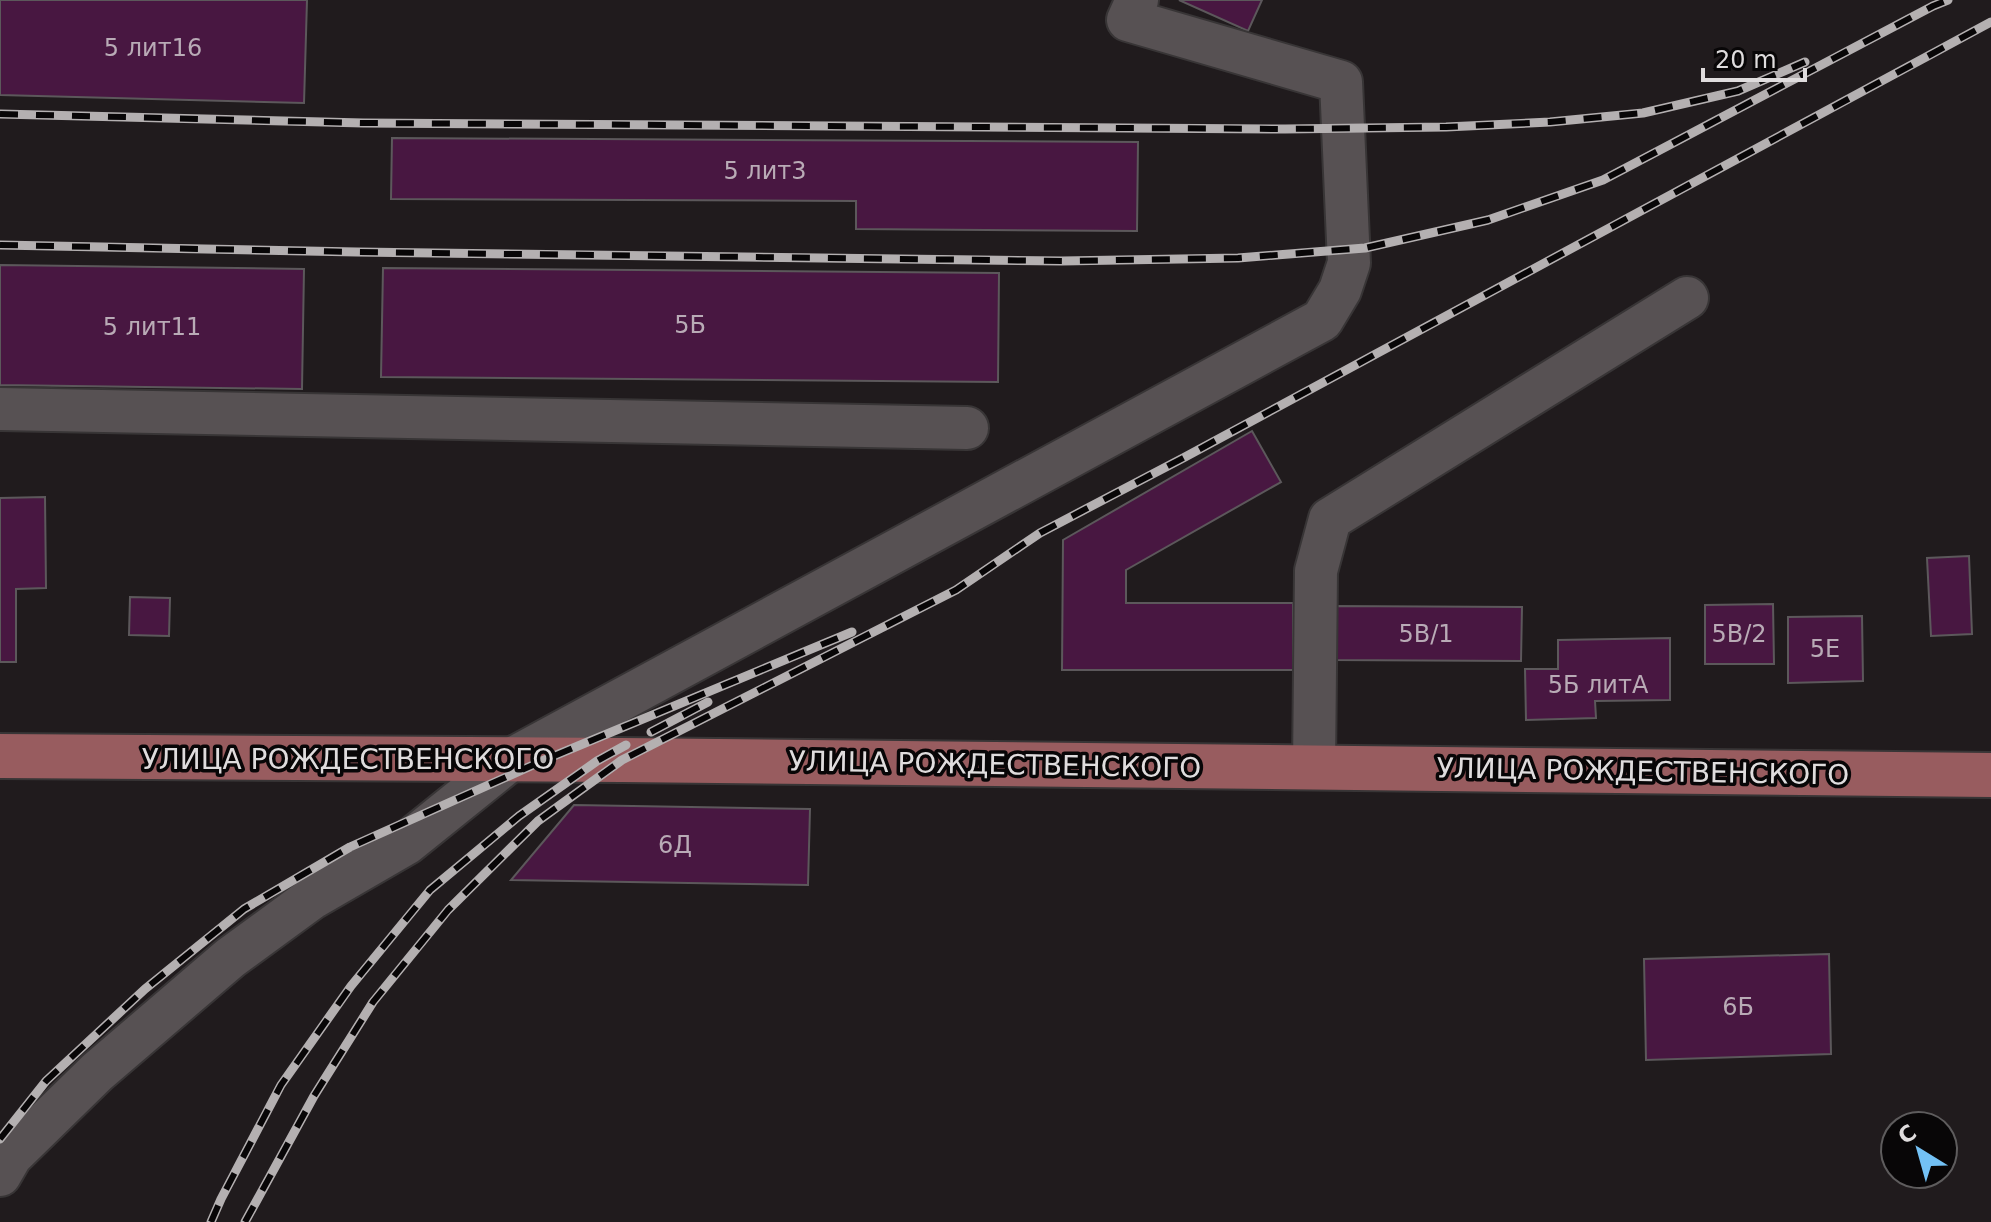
<svg xmlns="http://www.w3.org/2000/svg" width="1991" height="1222" font-family="'DejaVu Sans',sans-serif">
  <style>
    .building { fill: #481741; stroke: #5c585b; stroke-width: 2 }
    .lines { fill: none; stroke-linecap: round; stroke-linejoin: round }
    .minor-casing { stroke: #383536; stroke-width: 46 }
    .major-casing { stroke: #383536; stroke-width: 48 }
    .minor { stroke: #575153; stroke-width: 42 }
    .major { stroke: #985c5f; stroke-width: 44 }
    .rail-casing { stroke: #b4b0b1; stroke-width: 9 }
    .rail { stroke: #080607; stroke-width: 6; stroke-dasharray: 18; stroke-linecap: butt }
    .labels { text-anchor: middle; stroke-width: 7; stroke-linejoin: round; paint-order: stroke }
    .number-label { font-size: 24px; fill: #b9abb6 }
    .street-label { font-size: 28px; fill: #dfdcdd; stroke: #080607 }
  </style>
  <rect width="100%" height="100%" fill="#201b1d"/>
  <!-- building -->
  <path class="building" d="M0,0H307L304,103L0,95Z
    M1179,0H1262L1248,31Z
    M392,138L1138,142L1137,231L856,229V201L391,199Z
    M0,265L304,269L302,389L0,385Z
    M383,268L999,273L998,382L381,377Z
    M1252,431L1281,482L1126,570V603H1293V670H1062L1063,540Z
    M45,497L46,588L16,589V662H0V498Z
    M1969,556L1972,634L1931,636L1927,558Z
    M130,597L170,598L169,636L129,635Z
    M1773,604L1774,664H1705V605Z
    M1330,606L1522,607L1521,661L1330,660Z
    M1862,616L1863,681L1788,683V617Z
    M1670,638V700L1595,701L1596,718L1526,720L1525,669H1558V640Z
    M574,805L810,809L808,885L511,880Z
    M1829,954L1831,1054L1646,1060L1644,959Z"/>
  <g class="lines">
    <!-- minor casing -->
    <g class="minor-casing">
      <path id="minor" d="M0,409L967,428
        M1314,768L1316,571L1330,519L1687,298
        M0,1175L11,1156L97,1072L230,958L312,898L407,843L510,760L1322,320L1340,290L1349,263L1341,82L1128,20L1137,0"/>
    </g>
    <!-- major casing -->
    <g class="major-casing">
      <path id="major" d="M0,756L622,760L1991,775"/>
    </g>
    <!-- minor -->
    <use href="#minor" class="minor"/>
    <!-- major -->
    <use href="#major" class="major"/>
    <!-- rail casing -->
    <g class="rail-casing">
      <path id="rail" d="M0,114L363,123L1285,129L1446,127L1550,122L1643,113L1738,91L1805,62
        M0,245L357,252L1062,261L1238,258L1365,248L1488,220L1603,180L1933,6L1948,0
        M651,732L708,702
        M0,1139L46,1081L145,989L244,909L350,847L542,761L852,632
        M211,1222L221,1199L281,1085L351,986L430,890L519,816L597,761L626,745
        M245,1222L314,1096L373,1002L448,910L538,821L622,760L956,590L1040,533L1185,457L1991,22"/>
    </g>
    <!-- rail -->
    <use href="#rail" class="rail"/>
  </g>
  <g class="labels">
    <!-- number labels -->
    <g class="number-label">
      <text x="153" y="56">5 лит16</text>
      <text x="765" y="179">5 лит3</text>
      <text x="690" y="333">5Б</text>
      <text x="152" y="335">5 лит11</text>
      <text x="1426" y="642">5В/1</text>
      <text x="1739" y="642">5В/2</text>
      <text x="1825" y="657">5Е</text>
      <text x="1598" y="693">5Б литА</text>
      <text x="675" y="853">6Д</text>
      <text x="1738" y="1015">6Б</text>
    </g>
    <!-- street labels -->
    <g class="street-label">
      <text x="348" y="769">УЛИЦА РОЖДЕСТВЕНСКОГО</text>
      <text transform="translate(995 764) rotate(1)" y="10">УЛИЦА РОЖДЕСТВЕНСКОГО</text>
      <text transform="translate(1643 771) rotate(1)" y="10">УЛИЦА РОЖДЕСТВЕНСКОГО</text>
    </g>
  </g>
  <!-- north arrow -->
  <g transform="translate(1919 1150) rotate(323)"><circle r="38" fill="#080607" stroke="#5e5c5d" stroke-width="2"/>
  <path d="M0-6L14 30L0 20L-14 30Z" fill="#73c1f5"/>
  <text y="-12" font-size="22" font-weight="bold" text-anchor="middle" fill="#dfdcdd">С</text>
  </g>
  <!-- scale -->
  <path d="M1703 68v12h102v-12" fill="none" stroke="#dfdcdd" stroke-width="4"/>
  <text x="1715" y="68" font-size="24" fill="#dfdcdd" stroke="#080607" stroke-width="6" paint-order="stroke">20 m</text>
</svg>
